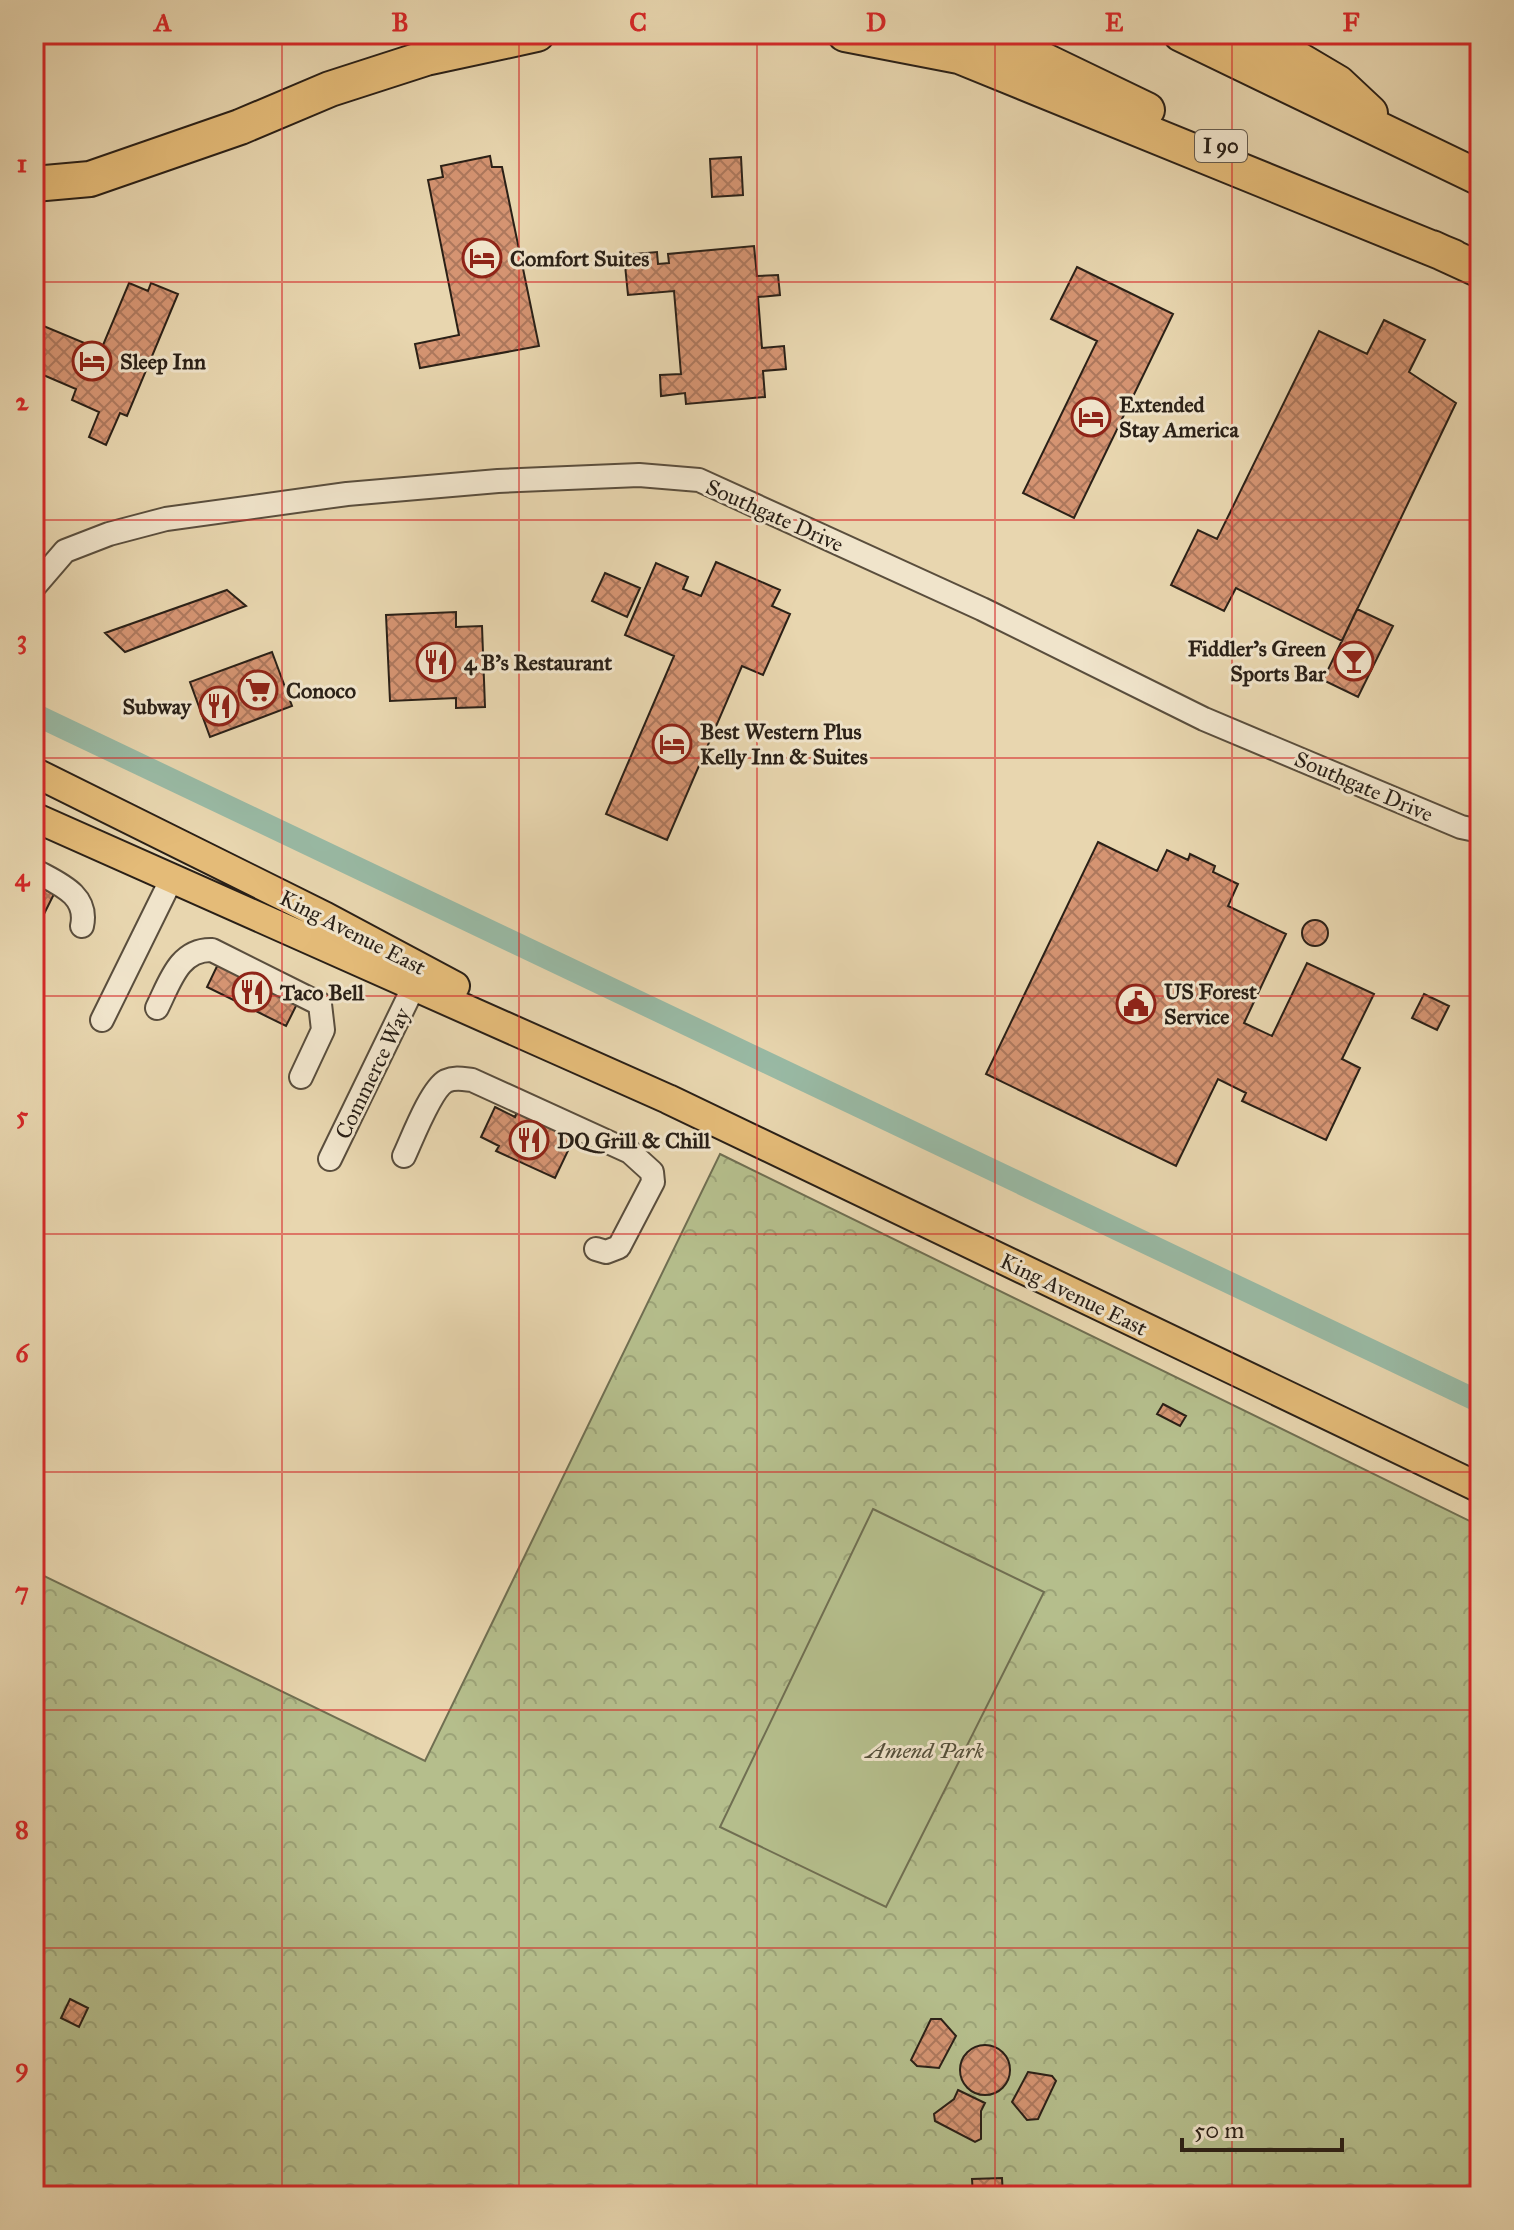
<svg xmlns="http://www.w3.org/2000/svg" width="1514" height="2230" font-family="'IM FELL Great Primer',serif">
  <style>
    .forest { fill: url(#forest-crowns); stroke: #706f52; stroke-width: 2 }
    .garden { fill: #b5be8c; stroke: #706f52; stroke-width: 2 }
    .lines { fill: none; stroke-linecap: round; stroke-linejoin: round }
    .canal { stroke: #99baa5; stroke-width: 22 }
    .building { fill: url(#building-cross-hatch); stroke: #2a2017; stroke-width: 2 }
    .minor-casing { stroke: #5a4e3d; stroke-width: 26 }
    .major-casing { stroke: #2a2017; stroke-width: 32 }
    .highway-casing { stroke: #2a2017; stroke-width: 38 }
    .minor { stroke: #f0e4cb; stroke-width: 22 }
    .major { stroke: #e4bb78; stroke-width: 28 }
    .highway { stroke: #e4bb78; stroke-width: 34 }
    .grid { fill: none; stroke: #d62828; stroke-width: 2; stroke-opacity: 0.55 }
    .labels { text-anchor: middle; stroke-width: 6; stroke-linejoin: round; paint-order: stroke }
    .shield { fill: #f0e4cb; stroke: #655b4d; stroke-width: 2 }
    .shield-label { font-size: 20px; font-weight: bold; fill: #2a2017 }
    .poi-label { font-size: 22px; font-weight: bold; fill: #2a2017; stroke: #f0e4cb; text-anchor: start }
    .street-label { font-size: 22px; fill: #2a2017; stroke: #f0e4cb }
    .park-label { font-size: 22px; font-style: italic; fill: #544f3a; stroke: #f0e4cb }
    .neatline { fill: none; stroke: #d62828; stroke-width: 3 }
    .grid-label { font-size: 26px; text-anchor: middle; font-weight: bold; fill: #d62828 }
  </style>
  <defs>
    <pattern id="forest-crowns" width="20" height="18" patternUnits="userSpaceOnUse" patternTransform="scale(2)"><rect width="20" height="18" fill="#b5be8c"/><path d="M2 6a3 3 0 1 1 6 0M12 15a3 3 0 1 1 6 0" fill="none" stroke="#9ca378"/></pattern>
    <pattern id="building-cross-hatch" width="8" height="8" patternUnits="userSpaceOnUse" patternTransform="scale(2)"><rect width="8" height="8" fill="#d59472"/><path d="M0 0l8 8M0 8l8-8" fill="none" stroke="#ad785d"/></pattern>
  </defs>
  <rect width="100%" height="100%" fill="#e8d6af"/>
  <filter id="stains"><feTurbulence type="fractalNoise" baseFrequency=".0025" numOctaves="4"/><feColorMatrix values="0 0 0 0 .2 0 0 0 0 .09 0 0 0 0 .02 0 0 0 .5 -.17"/></filter>
  <radialGradient id="worn" r=".72"><stop offset=".6" stop-color="#630" stop-opacity="0"/><stop offset="1" stop-color="#630" stop-opacity=".3"/></radialGradient>
  <!-- forest -->
  <path class="forest" d="M720,1154L1480,1526V2196H50L34,2188V1571L425,1761Z"/>
  <!-- garden -->
  <path class="garden" d="M873,1509L1044,1592L886,1907L720,1827Z"/>
  <g class="lines">
    <!-- canal -->
    <path class="canal" d="M34,714L1480,1402"/>
  </g>
  <!-- building -->
  <path class="building" d="M490,156L492,167H502L539,346L420,368L415,344L459,335L428,180L443,177L441,166Z
    M741,157L743,195L712,197L710,159Z
    M754,246L757,276L778,275L780,295L758,297L762,348L784,346L786,369L763,371L765,397L686,404L685,393L661,396L660,375L681,374L674,291L628,295L624,255L657,252L658,264L669,263L668,254Z
    M1077,267L1173,314L1074,518L1023,493L1097,341L1051,319Z
    M129,283L148,291L151,283L178,294L127,416L120,413L106,445L89,437L99,412L72,400L76,389L34,371V322L101,350Z
    M1384,320L1425,340L1409,372L1456,403L1342,641L1236,588L1224,611L1171,585L1198,530L1217,539L1319,331L1367,354Z
    M716,562L780,590L772,606L790,614L763,675L742,666L667,840L606,814L674,656L625,635L656,563L688,577L683,589L701,596Z
    M605,573L640,588L627,617L592,601Z
    M227,590L246,606L125,652L105,633Z
    M1357,609L1393,626L1358,697L1323,680Z
    M456,612V627L482,626L485,707L456,708V698L390,701L386,615Z
    M272,652L292,706L210,737L190,682Z
    M1098,842L1157,871L1167,850L1188,860L1190,854L1215,866L1213,872L1238,884L1228,906L1286,934L1244,1023L1272,1036L1307,963L1374,994L1342,1059L1360,1068L1326,1140L1242,1101L1246,1093L1218,1079L1176,1166L986,1074Z
    M34,884L54,894L41,920L34,916Z
    M1302 933a13 13 0 1 1 26 0a13 13 0 1 1-26 0Z
    M221,958L297,1004L286,1026L207,987Z
    M1424,994L1449,1006L1437,1030L1412,1018Z
    M495,1107L515,1117L518,1109L575,1136L555,1178L496,1151L499,1146L481,1137Z
    M1163,1404L1186,1416L1180,1426L1157,1414Z
    M70,1999L88,2008L79,2027L61,2018Z
    M931,2019H941L956,2036L939,2068L917,2066L911,2060Z
    M960 2070a25 25 0 1 1 50 0a25 25 0 1 1-50 0Z
    M1028,2072L1052,2076L1056,2081L1038,2119L1027,2120L1012,2102Z
    M958,2090L985,2103L981,2111V2139L975,2142L935,2121L934,2114L954,2099Z
    M1002,2178L1003,2196H973L972,2179Z"/>
  <g class="lines">
    <!-- minor casing -->
    <g class="minor-casing">
      <path id="minor" d="M34,587L65,551L109,534L166,519L347,494L498,481L639,475L699,480L982,609L1204,719L1461,827L1480,831
        M34,870C57,883 89,894 82,926
        M157,1008C170,982 179,949 212,950L320,1004L323,1030L301,1077
        M102,1020L172,878
        M404,1156C412,1139 431,1089 446,1081C455,1077 463,1079 472,1080L630,1152L652,1172L653,1182L619,1247L606,1252L596,1249
        M330,1159L414,986"/>
    </g>
    <!-- major casing -->
    <g class="major-casing">
      <path id="major" d="M34,772L326,917L455,986
        M34,817L668,1099L1480,1488"/>
    </g>
    <!-- highway casing -->
    <g class="highway-casing">
      <path id="highway" d="M845,34L959,56L1453,257
        M989,34L1147,110
        M1181,34L1480,178
        M1255,34L1338,83L1370,113
        M34,184L90,179L240,127L330,89L426,58L537,34
        M1432,248L1480,270"/>
    </g>
    <!-- minor -->
    <use href="#minor" class="minor"/>
    <!-- major -->
    <use href="#major" class="major"/>
    <!-- highway -->
    <use href="#highway" class="highway"/>
  </g>
  <!-- grid -->
  <path class="grid" d="M282,34V2196M519,34V2196M757,34V2196M995,34V2196M1232,34V2196M34,282H1480M34,520H1480M34,758H1480M34,996H1480M34,1234H1480M34,1472H1480M34,1710H1480M34,1948H1480"/>
  <!-- icons -->
  <defs>
    <g id="hotel-ring" transform="scale(2)"><circle r="9.5" fill="#f0e4cb" stroke="#8f2418" stroke-width="1.5"/><path d="M-6-4.5h1.5V1H6V5H4.5V3h-9V5H-6ZM-4 0a1.8 1.8 0 1 1 3.6 0ZM.5 0V-2.5h3Q6-2.5 6 0Z" fill="#8f2418"/></g>
    <g id="bar-ring" transform="scale(2)"><circle r="9.5" fill="#f0e4cb" stroke="#8f2418" stroke-width="1.5"/><path d="M-6-5H6L.8 .8V4.5H3.5V6h-7V4.5H-.8V.8Z" fill="#8f2418"/></g>
    <g id="restaurant-ring" transform="scale(2)"><circle r="9.5" fill="#f0e4cb" stroke="#8f2418" stroke-width="1.5"/><path d="M-5-6h1v4h1v-4h1v4h1v-4h1v5L-1.5 .5V6h-2V.5L-5-1ZM5-6V6H3V1.5H1.5Q1.5-4 5-6Z" fill="#8f2418"/></g>
    <g id="supermarket-ring" transform="scale(2)"><circle r="9.5" fill="#f0e4cb" stroke="#8f2418" stroke-width="1.5"/><path d="M-6-5.5h2.5l.6 2H6L4.5 2H-2.5L-4.4-4H-6ZM-1.5 3.2a1.3 1.3 0 1 0 .1 0ZM3 3.2a1.3 1.3 0 1 0 .1 0Z" fill="#8f2418"/></g>
    <g id="civic-ring" transform="scale(2)"><circle r="9.5" fill="#f0e4cb" stroke="#8f2418" stroke-width="1.5"/><path d="M-.6-6.5H3V-4.5H.6V-3L4-1V1h2V6H-6V1h2V-1L-.6-3ZM-1.2 2.5V6h2.4V2.5Z" fill="#8f2418"/></g>
  </defs>
  <g fill-rule="evenodd">
    <use href="#hotel-ring" x="482" y="258"/>
    <use href="#hotel-ring" x="92" y="361"/>
    <use href="#hotel-ring" x="1091" y="417"/>
    <use href="#bar-ring" x="1354" y="661"/>
    <use href="#restaurant-ring" x="436" y="662"/>
    <use href="#supermarket-ring" x="258" y="690"/>
    <use href="#restaurant-ring" x="219" y="706"/>
    <use href="#hotel-ring" x="672" y="744"/>
    <use href="#restaurant-ring" x="252" y="992"/>
    <use href="#civic-ring" x="1136" y="1004"/>
    <use href="#restaurant-ring" x="529" y="1140"/>
  </g>
  <g class="labels">
    <!-- shield labels -->
    <rect class="shield" x="1195" y="130" width="52" height="32" rx="6"/>
    <g class="shield-label">
      <text x="1221" y="153">I 90</text>
    </g>
    <!-- poi labels -->
    <g class="poi-label">
      <text x="510" y="266">Comfort Suites</text>
      <text x="120" y="369">Sleep Inn</text>
      <text x="1119" y="412">Extended<tspan x="1119" dy="25">Stay America</tspan></text>
      <text x="1326" y="656" text-anchor="end">Fiddler's Green<tspan x="1326" dy="25">Sports Bar</tspan></text>
      <text x="464" y="670">4 B's Restaurant</text>
      <text x="286" y="698">Conoco</text>
      <text x="191" y="714" text-anchor="end">Subway</text>
      <text x="700" y="739">Best Western Plus<tspan x="700" dy="25">Kelly Inn &amp; Suites</tspan></text>
      <text x="1164" y="999">US Forest<tspan x="1164" dy="25">Service</tspan></text>
      <text x="280" y="1000">Taco Bell</text>
      <text x="557" y="1148">DQ Grill &amp; Chill</text>
    </g>
    <!-- street labels -->
    <g class="street-label">
      <text transform="translate(775 515) rotate(24)" y="8">Southgate Drive</text>
      <text transform="translate(1364 786) rotate(23)" y="8">Southgate Drive</text>
      <text transform="translate(353 932) rotate(27)" y="8">King Avenue East</text>
      <text transform="translate(372 1073) rotate(-64)" y="8">Commerce Way</text>
      <text transform="translate(1074 1294) rotate(26)" y="8">King Avenue East</text>
    </g>
    <!-- park labels -->
    <g class="park-label">
      <text x="925" y="1758">Amend Park</text>
    </g>
  </g>
  <!-- margin -->
  <rect width="1514" height="2230" fill="none" stroke="#e8d6af" stroke-width="88"/>
  <!-- scale -->
  <path d="M1182 2138v12h160v-12" fill="none" stroke="#2a2017" stroke-width="4"/>
  <text x="1194" y="2138" font-size="24" fill="#2a2017" stroke="#f0e4cb" stroke-width="6" paint-order="stroke">50 m</text>
  <rect x="44" y="44" width="1426" height="2142" class="neatline"/>
  <g class="grid-label">
    <text x="163" y="31">A</text>
    <text x="400" y="31">B</text>
    <text x="638" y="31">C</text>
    <text x="876" y="31">D</text>
    <text x="1114" y="31">E</text>
    <text x="1351" y="31">F</text>
    <text x="22" y="172">1</text>
    <text x="22" y="410">2</text>
    <text x="22" y="648">3</text>
    <text x="22" y="886">4</text>
    <text x="22" y="1124">5</text>
    <text x="22" y="1362">6</text>
    <text x="22" y="1600">7</text>
    <text x="22" y="1838">8</text>
    <text x="22" y="2076">9</text>
  </g>
  <rect width="100%" height="100%" filter="url(#stains)"/>
  <rect width="100%" height="100%" fill="url(#worn)"/>
</svg>
